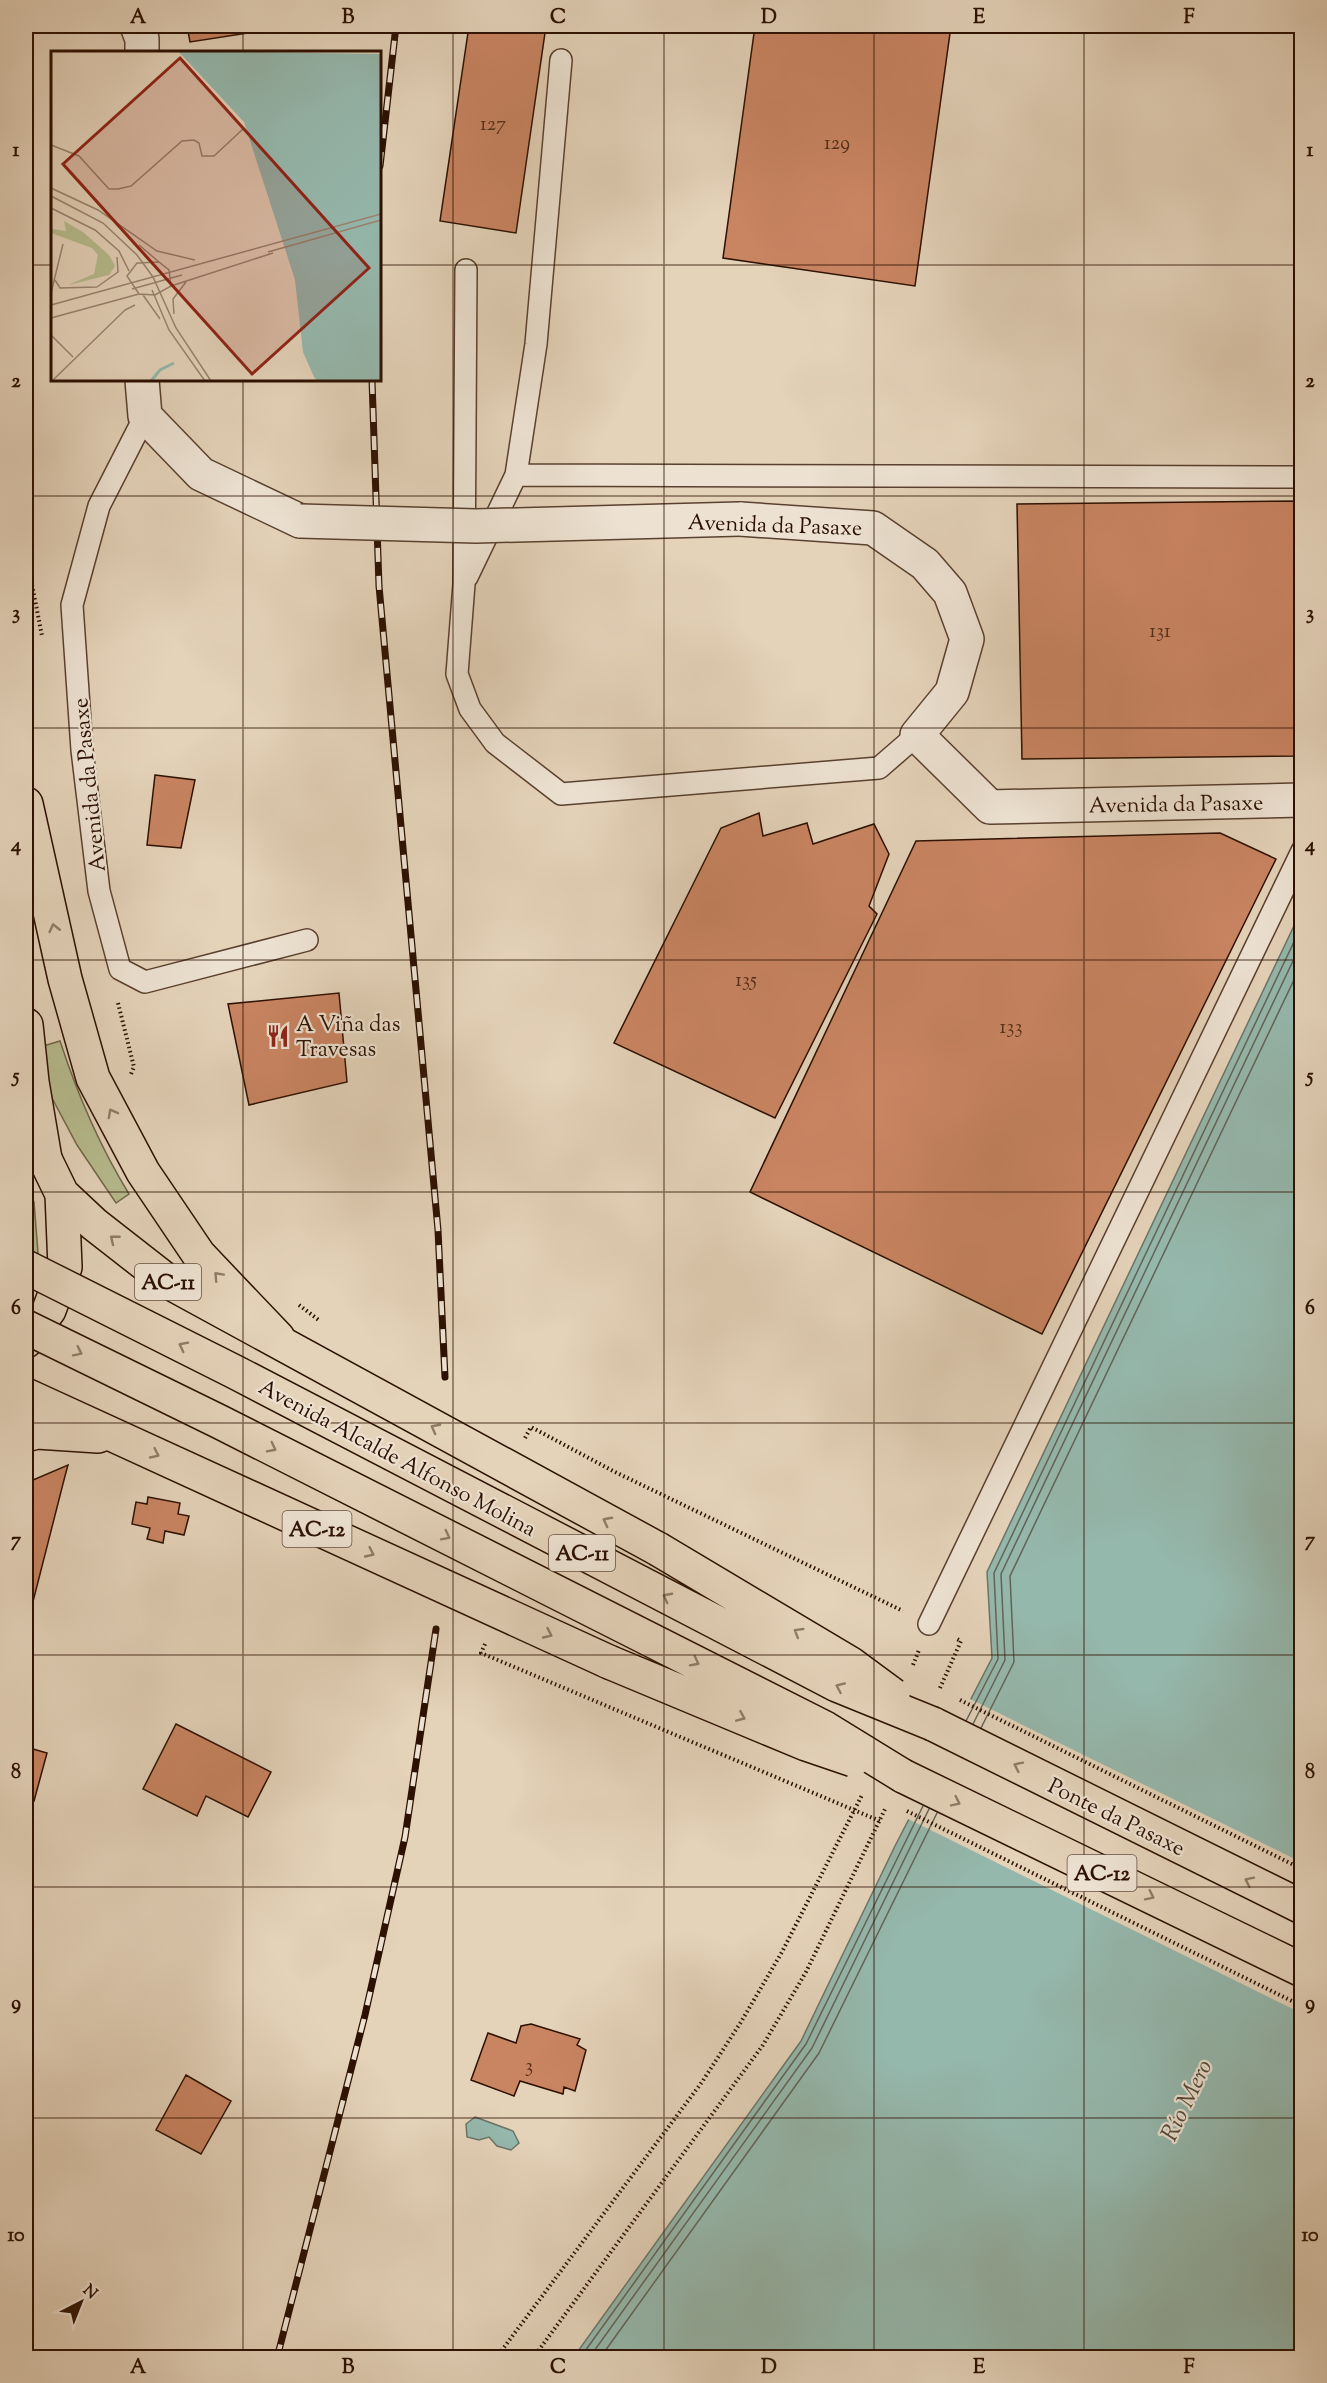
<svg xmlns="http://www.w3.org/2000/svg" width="1327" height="2383" font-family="'Sorts Mill Goudy',serif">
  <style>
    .green { fill: #b6bb8e; stroke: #716648; stroke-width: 1.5 }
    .water { fill: #95b8ad; stroke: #6b7568; stroke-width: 1.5 }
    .pier { fill: #e4d2b9 }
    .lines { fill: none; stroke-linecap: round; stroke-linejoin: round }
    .shore { stroke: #606457; stroke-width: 1.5 }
    .building { fill: #c98462; stroke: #2c1001; stroke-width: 1.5 }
    .service-casing { stroke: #5a402f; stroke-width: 24 }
    .minor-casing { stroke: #5a402f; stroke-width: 36 }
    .primary-casing { stroke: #2c1001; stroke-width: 36 }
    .trunk-casing { stroke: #2c1001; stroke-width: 36 }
    .path { stroke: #2c1001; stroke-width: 4; stroke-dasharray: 1.5 3; stroke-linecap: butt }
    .service { stroke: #ede2d2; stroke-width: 21 }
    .minor { stroke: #ede2d2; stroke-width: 33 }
    .primary { stroke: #e4d2b9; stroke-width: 33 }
    .trunk { stroke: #e4d2b9; stroke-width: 33 }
    .rail-casing { stroke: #2c1001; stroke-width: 7 }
    .rail { stroke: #ede2d2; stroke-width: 4.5; stroke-dasharray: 14; stroke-linecap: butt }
    .minor-bridge-casing { stroke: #5a402f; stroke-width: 36; stroke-linecap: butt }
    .trunk-bridge-casing { stroke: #2c1001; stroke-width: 36; stroke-linecap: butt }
    .path-bridge { stroke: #2c1001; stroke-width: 4; stroke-dasharray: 1.5 3; stroke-linecap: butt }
    .minor-bridge { stroke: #ede2d2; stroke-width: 33 }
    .trunk-bridge { stroke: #e4d2b9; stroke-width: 33 }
    .oneway { stroke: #917b66 }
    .grid { fill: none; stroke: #2c1001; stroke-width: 1.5; stroke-opacity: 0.55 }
    .labels { text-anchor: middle; stroke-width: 4.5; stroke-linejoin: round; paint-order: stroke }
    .number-label { font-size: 20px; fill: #532d19 }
    .shield { fill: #ede2d2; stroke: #664f40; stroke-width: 1.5 }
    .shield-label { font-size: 21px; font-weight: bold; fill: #2c1001 }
    .street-label { font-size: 22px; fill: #2c1001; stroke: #ede2d2 }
    .poi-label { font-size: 22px; fill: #2c1001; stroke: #ede2d2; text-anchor: start }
    .water-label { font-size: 24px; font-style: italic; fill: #514b3d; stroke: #ede2d2 }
    .inset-river { fill: none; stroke: #95b8ad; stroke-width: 3 }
    .inset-road { fill: none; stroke: #9a846f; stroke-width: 1.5 }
    .view { fill: #8f2418; fill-opacity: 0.15; stroke: #8f2418; stroke-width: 3 }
    .inset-edge { fill: none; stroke: #2c1001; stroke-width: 3 }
    .neatline { fill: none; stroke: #2c1001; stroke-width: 2 }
    .grid-label { font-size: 20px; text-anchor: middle; font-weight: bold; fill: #2c1001 }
  </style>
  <rect width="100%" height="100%" fill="#e4d2b9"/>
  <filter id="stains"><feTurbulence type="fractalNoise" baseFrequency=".00333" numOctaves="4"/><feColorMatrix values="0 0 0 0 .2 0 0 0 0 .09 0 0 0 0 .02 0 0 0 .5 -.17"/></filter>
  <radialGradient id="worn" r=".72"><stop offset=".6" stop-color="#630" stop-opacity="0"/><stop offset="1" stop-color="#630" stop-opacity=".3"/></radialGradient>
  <!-- green -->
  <path class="green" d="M60,1041C78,1096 99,1145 129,1194L116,1203L77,1145L52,1098L40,1047Z
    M26,1187L34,1202L38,1253L26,1286Z"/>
  <!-- water -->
  <path class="water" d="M1301,911V2357L573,2358L801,2041L895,1846L992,1658L987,1572Z
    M475,2117L513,2131L519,2143L511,2150L497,2146L489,2137L479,2140L467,2137L466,2124Z"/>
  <!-- pier -->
  <path class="pier" d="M968,1698L1301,1862V2013L906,1818Z"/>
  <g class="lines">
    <!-- shore -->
    <path class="shore" d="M966,1721L998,1659L994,1573L1302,925
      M973,1724L1005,1660L1001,1574L1302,942
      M981,1728L1014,1662L1010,1576L1302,963
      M580,2358L806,2044L923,1806
      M589,2358L812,2048L929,1809
      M600,2358L819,2053L937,1813"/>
  </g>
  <!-- building -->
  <path class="building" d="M187,26H285L286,27L190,42Z
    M469,26H546L516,233L440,221Z
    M755,26H951L915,286L723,258Z
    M1302,501V756L1022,759L1017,504Z
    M155,775L195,780L181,848L147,845Z
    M759,813L763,836L807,823L813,844L874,824L889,854L869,906L877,914L775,1118L614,1043L721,828Z
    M1220,833L1276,859L1042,1334L750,1192L916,841Z
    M339,993L347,1082L249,1105L228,1004Z
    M68,1465L65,1476L26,1629V1483Z
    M148,1497L180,1503L178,1514L189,1516L184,1535L165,1531L163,1543L147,1539L150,1528L132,1524L136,1502L147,1504Z
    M176,1724L271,1772L248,1817L206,1796L197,1816L143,1789Z
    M26,1747L47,1753L34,1801L26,1799Z
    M531,2024L580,2039L577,2045L586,2050L575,2091L564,2087L563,2094L520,2081L514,2096L471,2080L488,2033L516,2043L521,2026Z
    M186,2075L231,2101L201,2154L156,2130Z"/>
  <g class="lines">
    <!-- service casing -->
    <g class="service-casing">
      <path id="service" d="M466,270L464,584L457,674L470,709L495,743L561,794L879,768L917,735
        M145,416L99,506L72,605L82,750L99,891L120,969L145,982L307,940
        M516,475L1302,477
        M467,577L516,475L536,344L561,60
        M929,1624L1302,851"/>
    </g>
    <!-- minor casing -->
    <g class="minor-casing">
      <path id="minor" d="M137,26L142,39V52
        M142,380L145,416L201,474L300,521
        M740,519L873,528L925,564L950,593L967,639L952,692L917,735L990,807L1302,800"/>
    </g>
    <!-- primary casing -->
    <g class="primary-casing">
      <path id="primary" d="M26,804L65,979L93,1078L143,1172L199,1255L278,1338
        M26,1025L32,1082L45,1159"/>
    </g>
    <!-- trunk casing -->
    <g class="trunk-casing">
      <path id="trunk" d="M26,1132L45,1159L62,1194L65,1267L49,1310L26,1341
        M62,1194L94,1224L167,1281L658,1549
        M26,1395L609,1662
        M26,1435L37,1432L98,1436
        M933,1724L1302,1907
        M903,1776L1302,1970"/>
    </g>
    <!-- path -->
    <path class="path" d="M26,554L42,636
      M118,1003L134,1067L131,1074
      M299,1305L320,1321
      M525,1438L531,1427L613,1471L903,1611
      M485,1644L481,1653L880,1821
      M913,1665L919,1650
      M940,1688L961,1641L955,1638
      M496,2358L702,2082L741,2022L782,1952L862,1795
      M533,2358L763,2045L806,1972L886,1807"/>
    <!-- service -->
    <use href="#service" class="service"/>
    <!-- minor -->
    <use href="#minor" class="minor"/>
    <!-- primary -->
    <use href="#primary" class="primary"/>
    <!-- trunk -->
    <use href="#trunk" class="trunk"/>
    <!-- rail casing -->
    <g class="rail-casing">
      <path id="rail" d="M380,166L396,26
        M372,380L379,586L438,1230L445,1377
        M277,2358L365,2015L405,1837L436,1629"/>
    </g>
    <!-- rail -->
    <use href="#rail" class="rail"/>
    <!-- minor-bridge casing -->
    <g class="minor-bridge-casing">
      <path id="minor-bridge" d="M300,521L476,526L740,519"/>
    </g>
    <!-- trunk-bridge casing -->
    <g class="trunk-bridge-casing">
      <path id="trunk-bridge" d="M26,1267L235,1372L837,1685L933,1724
        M26,1327L220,1422L825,1728L903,1776
        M658,1549L851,1664L893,1695
        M609,1662L806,1744L853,1760"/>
    </g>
    <!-- path-bridge -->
    <path class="path-bridge" d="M960,1700L1302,1869
      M907,1811L1302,2006"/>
    <!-- minor-bridge -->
    <use href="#minor-bridge" class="minor-bridge"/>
    <!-- trunk-bridge -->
    <use href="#trunk-bridge" class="trunk-bridge"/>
  </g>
  <!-- one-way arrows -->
  <defs><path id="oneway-chevron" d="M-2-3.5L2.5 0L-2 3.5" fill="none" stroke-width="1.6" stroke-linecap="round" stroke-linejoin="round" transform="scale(1.5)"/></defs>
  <g class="oneway">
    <use href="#oneway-chevron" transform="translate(54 928) rotate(-103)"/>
    <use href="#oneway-chevron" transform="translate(112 1113) rotate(-118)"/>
    <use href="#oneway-chevron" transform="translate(114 1239) rotate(-141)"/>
    <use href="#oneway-chevron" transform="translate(218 1276) rotate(-133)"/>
    <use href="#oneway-chevron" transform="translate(183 1346) rotate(-153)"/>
    <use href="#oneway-chevron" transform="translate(78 1352) rotate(26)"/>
    <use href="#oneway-chevron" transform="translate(435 1428) rotate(-152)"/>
    <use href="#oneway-chevron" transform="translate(272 1448) rotate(27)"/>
    <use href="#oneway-chevron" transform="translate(155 1454) rotate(25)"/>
    <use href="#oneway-chevron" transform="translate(607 1521) rotate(-152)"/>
    <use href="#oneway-chevron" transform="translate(446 1536) rotate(27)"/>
    <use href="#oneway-chevron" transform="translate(370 1553) rotate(25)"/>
    <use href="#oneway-chevron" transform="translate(667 1597) rotate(-152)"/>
    <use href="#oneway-chevron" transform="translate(798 1632) rotate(-149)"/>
    <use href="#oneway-chevron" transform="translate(548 1634) rotate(25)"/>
    <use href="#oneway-chevron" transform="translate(695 1662) rotate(27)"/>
    <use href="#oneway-chevron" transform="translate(840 1687) rotate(-156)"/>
    <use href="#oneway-chevron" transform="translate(741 1717) rotate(23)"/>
    <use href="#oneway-chevron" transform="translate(1018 1766) rotate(-154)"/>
    <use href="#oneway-chevron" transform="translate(956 1802) rotate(26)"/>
    <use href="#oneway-chevron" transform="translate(1249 1881) rotate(-154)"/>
    <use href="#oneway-chevron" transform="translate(1150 1896) rotate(26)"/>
  </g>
  <!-- grid -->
  <path class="grid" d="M243,26V52M453,26V2358M664,26V2358M874,26V2358M1084,26V2358M26,265H52M380,265H1302M243,380V2358M26,496H1302M26,728H1302M26,960H1302M26,1192H1302M26,1423H1302M26,1655H1302M26,1887H1302M26,2118H1302"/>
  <!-- icons -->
  <defs>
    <g id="restaurant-bare" transform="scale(1.8)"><path d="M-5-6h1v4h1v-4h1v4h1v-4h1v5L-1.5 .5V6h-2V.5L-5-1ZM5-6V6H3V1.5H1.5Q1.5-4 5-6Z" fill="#8f2418" stroke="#ede2d2" stroke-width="2.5" paint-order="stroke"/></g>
  </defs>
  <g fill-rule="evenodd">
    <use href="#restaurant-bare" x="278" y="1036"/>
  </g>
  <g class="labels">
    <!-- number labels -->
    <g class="number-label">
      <text x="493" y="130">127</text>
      <text x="837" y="149">129</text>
      <text x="1160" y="637">131</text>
      <text x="746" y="986">135</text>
      <text x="1011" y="1033">133</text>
      <text x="529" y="2072">3</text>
    </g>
    <!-- shield labels -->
    <g class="shield">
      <rect x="135" y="1264" width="66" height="36" rx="4.5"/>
      <rect x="282.5" y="1511" width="69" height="36" rx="4.5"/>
      <rect x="549" y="1535" width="66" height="36" rx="4.5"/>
      <rect x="1067.5" y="1855" width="69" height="36" rx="4.5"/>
    </g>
    <g class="shield-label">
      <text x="168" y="1289">AC-11</text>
      <text x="317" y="1536">AC-12</text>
      <text x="582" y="1560">AC-11</text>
      <text x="1102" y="1880">AC-12</text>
    </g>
    <!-- street labels -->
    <g class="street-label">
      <text transform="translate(775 524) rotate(2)" y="8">Avenida da Pasaxe</text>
      <text transform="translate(88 785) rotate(-96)" y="8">Avenida da Pasaxe</text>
      <text transform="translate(1176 803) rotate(-1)" y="8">Avenida da Pasaxe</text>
      <text transform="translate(398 1457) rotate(28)" y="8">Avenida Alcalde Alfonso Molina</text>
      <text transform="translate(1117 1816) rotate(26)" y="8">Ponte da Pasaxe</text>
    </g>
    <!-- poi labels -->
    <g class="poi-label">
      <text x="296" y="1031">A Viña das<tspan x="296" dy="25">Travesas</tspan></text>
    </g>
    <!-- water labels -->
    <g class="water-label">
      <text transform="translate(1186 2100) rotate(-64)" y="8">Río Mero</text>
    </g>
  </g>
  <!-- overview -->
  <g transform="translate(51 51)">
    <rect width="330" height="330" fill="#e4d2b9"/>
    <path d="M13,170L32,181L58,204L64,215L58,224L17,234L43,223L47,204L41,197L0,182L1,178L15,180Z" fill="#b6bb8e"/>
    <path d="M127,0L330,3V330H266L263,326L252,301L244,229L193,71Z" fill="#95b8ad"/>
    <path class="inset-river" d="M100,330L109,319L123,312"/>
    <path class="inset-road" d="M0,94L28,105L58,138H67L80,135L131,90L143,89L148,92L151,105H163L192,78M0,137L47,159L106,200L144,209M0,145L52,172L86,204L102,226L125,277L160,330M0,157L44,179L68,200L78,220M88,194L108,211M217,201L330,169M4,229L9,237L46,236M120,235L118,219L108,211L86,212L76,225L88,243L104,244L120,235L222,202M46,236L67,221L66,206M81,238L131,224M101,239L118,279L154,330M0,242L12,193M92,244L109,268M0,254L330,163M123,263L122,248L135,231M0,267L88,243M0,284L22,306M1,330L74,259L84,254"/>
    <path class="view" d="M129,7L318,217L201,323L12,113Z"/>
    <rect width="330" height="330" class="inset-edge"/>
  </g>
  <!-- margin -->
  <rect width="1327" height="2383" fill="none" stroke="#e4d2b9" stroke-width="66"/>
  <!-- north arrow -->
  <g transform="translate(81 2302) rotate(42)" stroke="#ede2d2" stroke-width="4.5" paint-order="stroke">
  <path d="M0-4.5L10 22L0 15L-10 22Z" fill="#2c1001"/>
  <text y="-9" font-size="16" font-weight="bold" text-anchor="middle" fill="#2c1001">N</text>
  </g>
  <rect x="33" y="33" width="1261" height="2317" class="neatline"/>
  <g class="grid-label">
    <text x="138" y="23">A</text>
    <text x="348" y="23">B</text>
    <text x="558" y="23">C</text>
    <text x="769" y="23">D</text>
    <text x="979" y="23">E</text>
    <text x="1189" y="23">F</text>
    <text x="16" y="156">1</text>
    <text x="1310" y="156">1</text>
    <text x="16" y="387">2</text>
    <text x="1310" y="387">2</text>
    <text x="16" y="619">3</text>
    <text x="1310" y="619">3</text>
    <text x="16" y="851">4</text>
    <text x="1310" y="851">4</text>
    <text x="16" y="1082">5</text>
    <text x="1310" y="1082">5</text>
    <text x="16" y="1314">6</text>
    <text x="1310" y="1314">6</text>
    <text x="16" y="1546">7</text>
    <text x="1310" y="1546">7</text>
    <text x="16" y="1778">8</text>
    <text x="1310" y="1778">8</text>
    <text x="16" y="2009">9</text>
    <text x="1310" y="2009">9</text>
    <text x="16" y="2241">10</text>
    <text x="1310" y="2241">10</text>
    <text x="138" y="2373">A</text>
    <text x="348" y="2373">B</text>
    <text x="558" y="2373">C</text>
    <text x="769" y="2373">D</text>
    <text x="979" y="2373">E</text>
    <text x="1189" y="2373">F</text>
  </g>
  <rect width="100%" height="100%" filter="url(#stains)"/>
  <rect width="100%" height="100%" fill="url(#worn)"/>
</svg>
